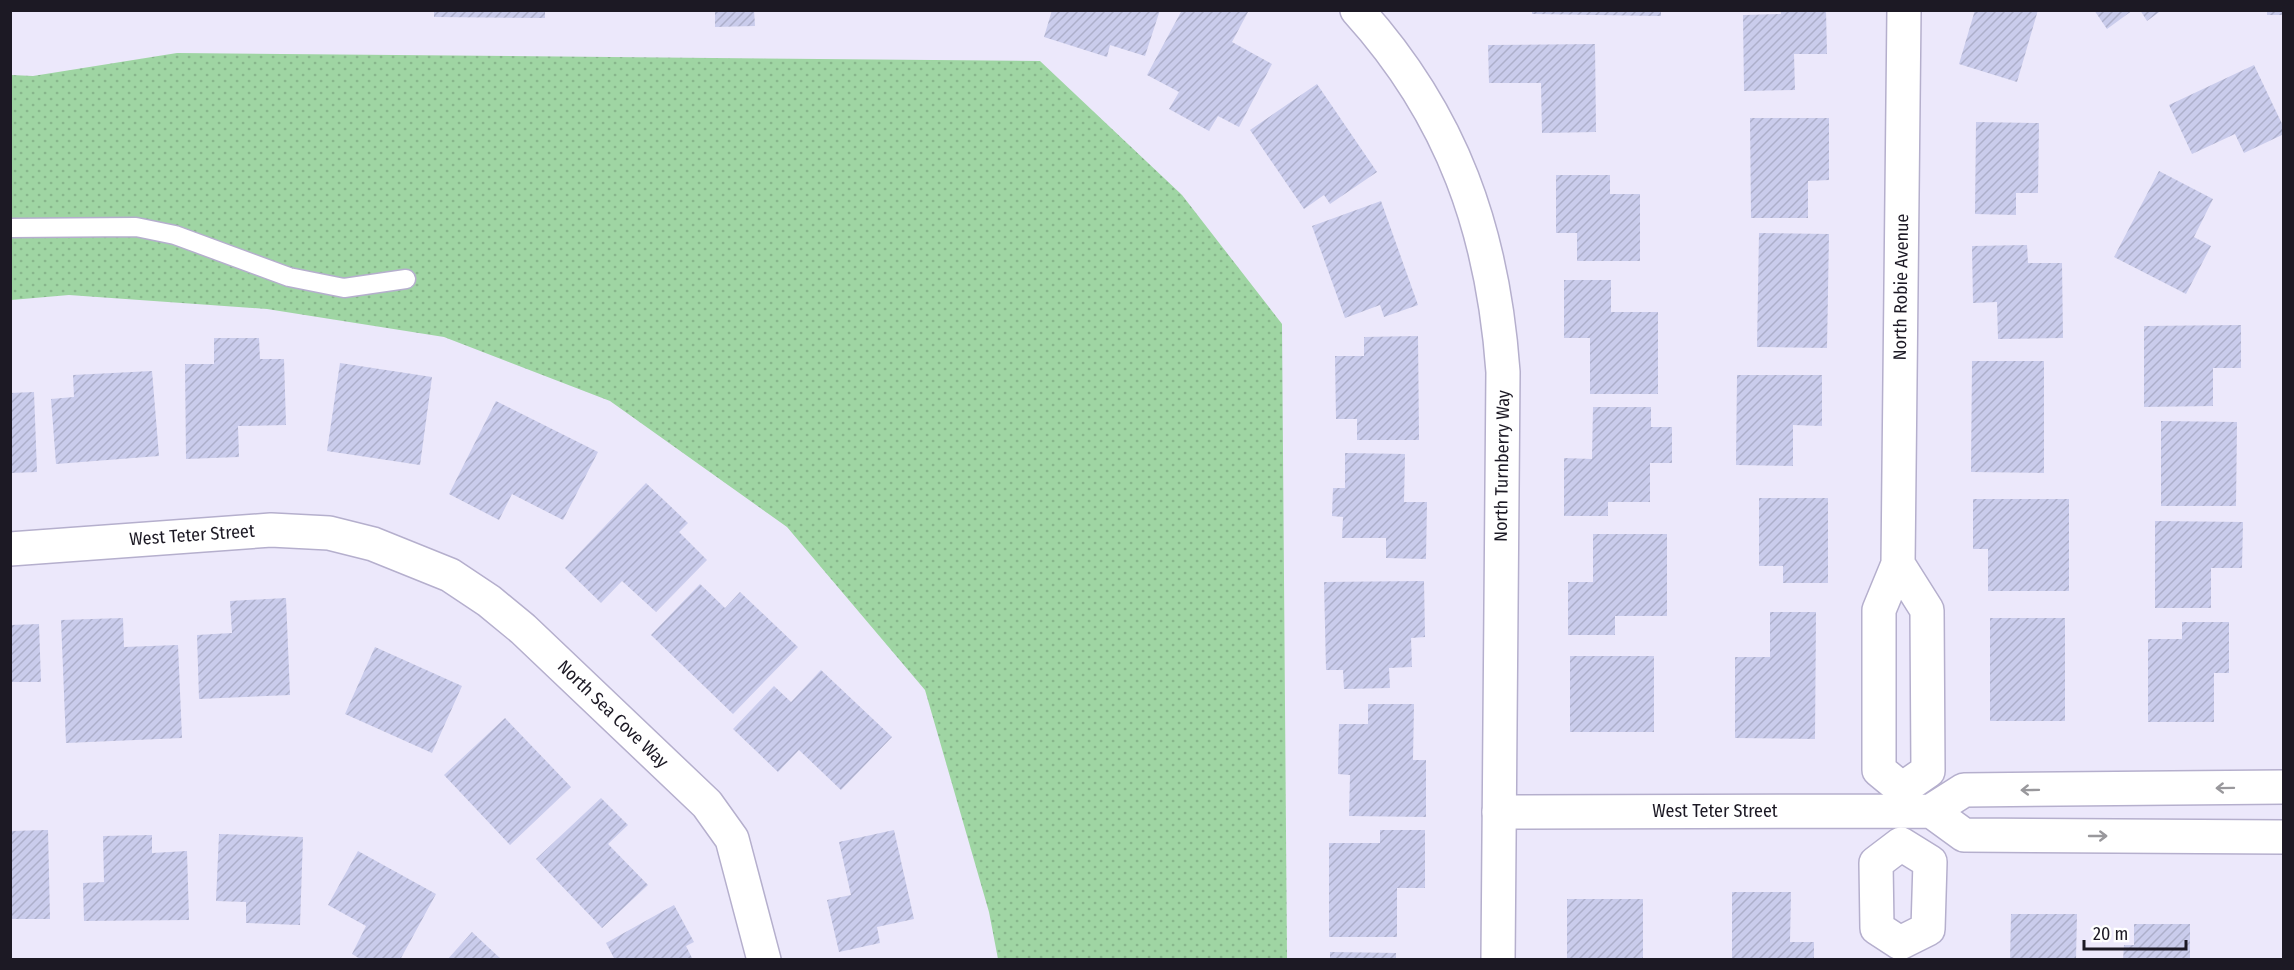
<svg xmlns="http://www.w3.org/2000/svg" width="2294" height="970" font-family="'Fira Sans Condensed',sans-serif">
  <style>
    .grass { fill: url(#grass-dots) }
    .building { fill: url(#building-hatch) }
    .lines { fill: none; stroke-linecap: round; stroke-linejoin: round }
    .lane-casing { stroke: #b5afcd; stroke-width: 21 }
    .street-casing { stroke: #b5afcd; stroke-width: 36 }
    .secondary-casing { stroke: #b5afcd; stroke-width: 36 }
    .lane { stroke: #fff; stroke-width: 18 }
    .street { stroke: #fff; stroke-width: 33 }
    .secondary { stroke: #fff; stroke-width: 33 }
    .oneway { stroke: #99989c }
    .labels { text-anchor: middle; stroke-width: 5; stroke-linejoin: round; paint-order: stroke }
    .street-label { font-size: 18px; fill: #1c1924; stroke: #fff }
  </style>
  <defs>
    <pattern id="grass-dots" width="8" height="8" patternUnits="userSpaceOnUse" patternTransform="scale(1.5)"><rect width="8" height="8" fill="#9fd5a3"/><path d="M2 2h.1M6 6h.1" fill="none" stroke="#88b68c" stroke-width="1.8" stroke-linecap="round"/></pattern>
    <pattern id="building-hatch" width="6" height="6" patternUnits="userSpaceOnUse" patternTransform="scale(1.5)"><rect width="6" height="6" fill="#caccec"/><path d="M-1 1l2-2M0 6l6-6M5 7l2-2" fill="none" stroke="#adafca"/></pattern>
  </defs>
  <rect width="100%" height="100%" fill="#ece8fb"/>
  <!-- grass -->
  <path class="grass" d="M177,53L1040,61L1182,195L1282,324L1287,959H998L989,912L925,690L787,527L610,401L444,337L267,309L69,295L11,300V75L33,76Z"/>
  <!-- building -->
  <path class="building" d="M434,10H545V18L434,17Z
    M715,10H754L755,26L715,27Z
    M1052,10H1160L1145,56L1110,45L1107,57L1044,37Z
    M1182,10H1249L1232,42L1272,64L1239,127L1218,116L1209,131L1169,109L1179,92L1147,75Z
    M1532,10H1661V16L1532,14Z
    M1781,10H1826L1827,54H1794L1795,90L1744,91L1743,15L1781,14Z
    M1975,10H2038L2017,82L1959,64Z
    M2094,10H2133L2107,29Z
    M2140,10H2162L2147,21Z
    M2267,10H2284V15H2267Z
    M1595,44L1596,132L1542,133L1541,83H1489L1488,45Z
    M2254,65L2284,128V134L2244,153L2235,134L2192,154L2169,105Z
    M1317,84L1377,172L1330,204L1324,195L1304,209L1250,130Z
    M1750,118H1829V180L1808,181V218H1751Z
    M1976,122L2039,123L2038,193H2016V215L1975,214Z
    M2159,171L2213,199L2194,237L2211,246L2186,294L2114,257Z
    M1556,175H1610V194H1640V261H1577V233H1556Z
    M1381,201L1418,305L1384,317L1380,305L1345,318L1312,226Z
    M1759,233L1829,234L1827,348L1757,347Z
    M2027,245L2028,263H2062L2063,338L1998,339L1997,302L1973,303L1972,246Z
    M1564,280H1611V312H1658V394H1590V338H1564Z
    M2241,325V368H2213V406L2144,407V326Z
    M1418,336L1419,440H1357V419H1336L1335,356H1364V337Z
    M214,338H259L260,359H284L286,425L238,426L239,457L186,459L185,364H214Z
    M1972,361H2044V473L1971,472Z
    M340,363L432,377L420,465L327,451Z
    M152,371L159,456L56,464L51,399L74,397L73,375Z
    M1737,375H1822V426L1793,425V466L1736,465Z
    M34,392L37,472L10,473V393Z
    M496,401L598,452L563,520L512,494L499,520L449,494Z
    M1593,407H1651V427H1672V463H1650V502H1608V516H1564V458L1592,459Z
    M2161,421L2237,422L2236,506H2161Z
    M1345,453L1405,454L1404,502H1427L1426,559L1386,558V538H1342L1343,517L1332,516L1333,488H1345Z
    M646,483L688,523L679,532L707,560L656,612L622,581L601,603L565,568Z
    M1759,498H1828V583H1783V566H1759Z
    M1973,499H2069V591H1988V549H1973Z
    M2155,521L2243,522L2242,568H2211V608H2155Z
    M1593,534H1667V616H1615V635H1568V582H1593Z
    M1424,581L1425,637L1411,638L1412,667L1389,668L1390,688L1344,689L1343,670H1326L1324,582Z
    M700,584L725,608L740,592L798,647L733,714L651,635Z
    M286,598L290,695L199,699L197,635L232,633L230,601Z
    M1770,612H1816L1815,739L1735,738V657H1770Z
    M123,618L124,647L178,645L182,738L66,743L61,620Z
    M1990,618H2065V721H1990Z
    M2182,622H2229V673H2214V722H2148V639H2182Z
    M39,624L41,682H10V625Z
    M375,647L462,686L432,753L345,714Z
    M1570,656H1654V732H1570Z
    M821,670L892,737L841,790L799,750L778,772L733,729L774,686L791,702Z
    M1368,704H1414L1413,760H1426V817L1349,816L1350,775L1338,774L1339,724H1368Z
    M505,718L571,787L510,845L444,775Z
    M601,798L628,825L608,844L648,885L602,928L536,859Z
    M48,830L50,919H10V831Z
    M894,830L914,919L877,927L880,943L839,952L827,900L851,895L839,842Z
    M1380,830H1425V888H1397V937H1329V843H1380Z
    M219,834L303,837L300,925L246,923V902L216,901Z
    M152,835V853L187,851L189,920L84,921L83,883L104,882L103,836Z
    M358,851L436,894L400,960H362L352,954L366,926L328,905Z
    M1732,892H1791L1790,942H1814V960H1732Z
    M1567,899H1643V960H1567Z
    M674,905L694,942L686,946L693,960H615L606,943Z
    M2011,914H2077L2076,960H2010Z
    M2134,924H2190V960H2123L2124,945H2134Z
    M472,932L502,960H447Z
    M1330,952L1396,953V960H1330Z"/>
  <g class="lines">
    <!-- lane casing -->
    <g class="lane-casing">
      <path id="lane" d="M10,228L136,227L175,235L289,277L344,288L406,279"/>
    </g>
    <!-- street casing -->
    <g class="street-casing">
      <path id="street" d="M1357,10C1453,116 1493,232 1503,372L1498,960
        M10,549L271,530L329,533L373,544L450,575L489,601L523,629L707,804L732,839L764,960
        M1898,564L1904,10
        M1898,564L1927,610L1928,771L1902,789L1879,770V610Z
        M1901,844L1930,862L1928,929L1900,943L1877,928L1876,863Z"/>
    </g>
    <!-- secondary casing -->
    <g class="secondary-casing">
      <path id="secondary" d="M2284,787L1964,790L1931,811L1964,835L2284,837
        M1499,812L1931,811"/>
    </g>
    <!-- lane -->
    <use href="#lane" class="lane"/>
    <!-- street -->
    <use href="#street" class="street"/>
    <!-- secondary -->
    <use href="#secondary" class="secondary"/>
  </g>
  <!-- one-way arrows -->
  <defs><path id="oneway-shaft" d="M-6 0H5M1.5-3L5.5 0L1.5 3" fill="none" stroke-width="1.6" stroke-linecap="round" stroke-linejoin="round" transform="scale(1.5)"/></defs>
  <g class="oneway">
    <use href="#oneway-shaft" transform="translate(2225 788) rotate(179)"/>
    <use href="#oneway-shaft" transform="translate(2030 790) rotate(179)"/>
    <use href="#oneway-shaft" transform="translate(2098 836)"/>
  </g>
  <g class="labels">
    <!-- street labels -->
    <g class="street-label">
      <text transform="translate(1901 287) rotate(-89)" y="6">North Robie Avenue</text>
      <text transform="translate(1502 466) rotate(-89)" y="6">North Turnberry Way</text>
      <text transform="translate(192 535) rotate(-4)" y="6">West Teter Street</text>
      <text transform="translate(613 714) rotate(44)" y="6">North Sea Cove Way</text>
      <text x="1715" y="817">West Teter Street</text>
    </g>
  </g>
  <!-- border -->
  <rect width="2294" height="970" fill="none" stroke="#1c1924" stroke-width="24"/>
  <!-- scale -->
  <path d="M2084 940v9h102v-9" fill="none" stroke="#1c1924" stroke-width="3"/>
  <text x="2093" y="940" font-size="18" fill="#1c1924" stroke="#ffffff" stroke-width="4.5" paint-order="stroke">20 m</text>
</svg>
